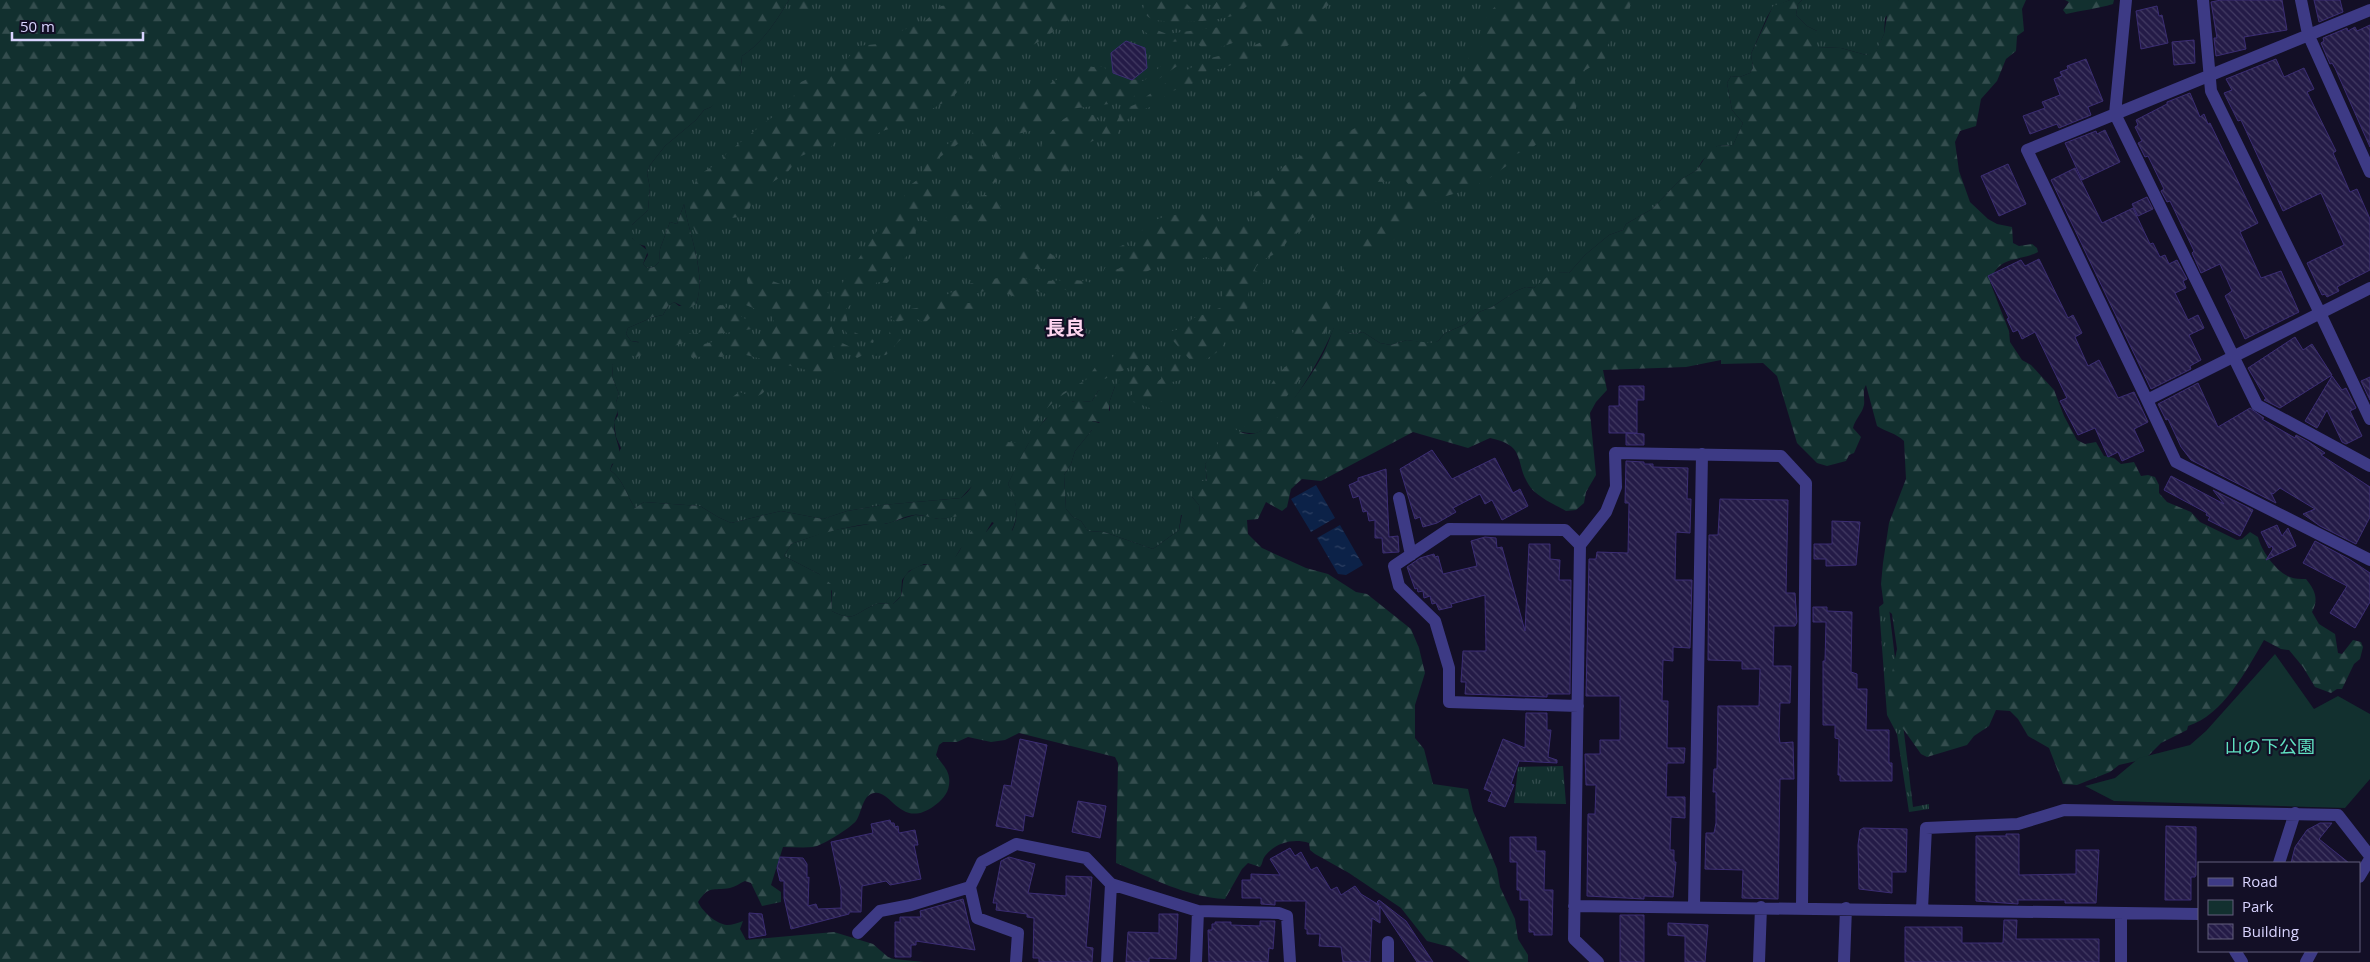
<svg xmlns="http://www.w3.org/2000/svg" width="2370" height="962" font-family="'Open Sans','Noto Sans JP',sans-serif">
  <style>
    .grass { fill: url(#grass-tufts) }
    .forest { fill: url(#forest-firs) }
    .park { fill: #12302f }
    .water { fill: url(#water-ripples) }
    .building { fill: url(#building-back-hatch); stroke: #3b2d73 }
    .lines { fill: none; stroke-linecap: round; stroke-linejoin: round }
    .street { stroke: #3d3a85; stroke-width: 12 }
    .labels { text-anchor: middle; stroke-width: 4.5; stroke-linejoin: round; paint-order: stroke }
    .park-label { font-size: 18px; fill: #5fe0c0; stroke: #130f26 }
    .quarter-label { font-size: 20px; font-weight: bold; fill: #ffd6f0; stroke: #130f26 }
  </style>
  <defs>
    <pattern id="grass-tufts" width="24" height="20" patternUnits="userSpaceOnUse" patternTransform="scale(1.25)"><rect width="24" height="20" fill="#12302f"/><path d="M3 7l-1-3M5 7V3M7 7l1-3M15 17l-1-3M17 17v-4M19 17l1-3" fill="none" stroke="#344d4e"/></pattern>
    <pattern id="forest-firs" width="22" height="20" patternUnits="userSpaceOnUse" patternTransform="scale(1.25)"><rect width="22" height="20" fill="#12302f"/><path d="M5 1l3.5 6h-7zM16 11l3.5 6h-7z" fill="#344d4e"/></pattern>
    <pattern id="water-ripples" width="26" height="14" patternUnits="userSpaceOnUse" patternTransform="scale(1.25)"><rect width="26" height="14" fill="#0c2248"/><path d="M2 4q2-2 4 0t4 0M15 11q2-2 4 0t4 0" fill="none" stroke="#2f4163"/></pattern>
    <pattern id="building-back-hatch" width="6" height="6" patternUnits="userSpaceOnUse" patternTransform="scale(1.25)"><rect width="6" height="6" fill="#241b47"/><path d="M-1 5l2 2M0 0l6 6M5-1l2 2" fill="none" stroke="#433b63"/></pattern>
  </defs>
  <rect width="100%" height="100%" fill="#130f26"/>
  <!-- grass -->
  <path class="grass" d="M789,0H1790L1773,7L1767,17L1751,54L1753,68L1750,73L1740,77L1731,76L1727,83L1732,110L1743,123L1733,145L1717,146L1702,161L1697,170L1680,180L1652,209L1626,224L1623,230L1609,235L1585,255L1569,273C1556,270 1544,279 1534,288L1526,287L1516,291L1492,307L1479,312L1466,324L1445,333L1438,341L1431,344L1407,340L1391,345L1380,343L1363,332L1353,334L1334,328C1322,356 1288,420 1259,432C1252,435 1247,432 1240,432C1233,433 1225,439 1219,442L1213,455L1205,464L1207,482L1192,497L1199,505L1200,513L1195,517L1181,515L1179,530L1153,549L1104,532L1088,531L1081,521L1073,517L1066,509L1064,475L1071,464L1075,451L1092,430V421L1099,423L1110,410L1109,403L1115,386L1098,391L1092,401H1073L1045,419L1027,446L1008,484C1017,501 1020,515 1011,532L992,522L986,532L961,548L953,561L945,564H924L909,571L902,580L901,596L893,604C888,604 882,603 877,604C856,611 856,624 832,611V591L819,574L784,556L791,544L828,531L869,524H885L915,515L929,516L937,519L949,518L972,486L961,498L882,505L847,511L823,519L781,511L731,523L718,517L700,506L644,502L635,508C626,494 623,479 610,470L621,448L616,437L614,422L618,415L616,402L619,394L613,379L612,365L639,342L631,341L626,334L628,328L653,317L663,315L668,306L674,302L679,306L696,304C707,274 689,235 684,204L677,224L670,222L660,249L659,262L654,267L647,268L643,264L648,255L645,246L638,244L632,238V225L648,210L650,188L647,173L650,165L665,146L696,120L704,110L711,107L740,75L742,56C763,42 776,22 789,0Z
    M1802,0H1899L1885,18L1884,34L1876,52L1866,55L1841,48L1817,47V31L1807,26L1796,15L1798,4Z
    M1888,600L1913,807L1929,804V809L1909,812L1897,734L1887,715L1879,607Z
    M1563,766L1566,804L1514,803L1518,767Z"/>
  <!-- forest -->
  <path class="forest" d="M0,0H789C776,22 763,42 742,56L740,75L733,90L711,107L704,110L696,120L665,146L650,165L647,173L650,188L648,210L632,225V238L648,251L643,264L647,268L654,267L659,262L660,249L670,222L677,224L684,204C689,234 707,276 696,304L688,309L674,302L668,306L663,315L653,317L628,328L626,334L631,341L647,344L648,352L637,357L630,355L612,365L613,379L619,394L616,402C621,411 614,416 614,425C614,439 621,446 620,461L612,464L610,470C623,479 626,494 635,508L644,502L700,506L718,517L731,523L781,511L823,519L847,511L882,505L961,498L985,477H993C999,504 962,518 940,519C931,519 923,514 914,515C903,516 894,523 884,524C879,525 874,524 869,524C842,527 816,535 791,544L784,556L819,574L831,584L832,611C856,624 856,611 877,604C882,603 888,604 893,604C895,602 899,599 901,596C904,586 900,578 910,571C925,559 945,568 953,559C963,550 964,536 975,528L986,532L1000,516L1007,518L1012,531C1020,516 1016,500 1008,484C1020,459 1041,411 1069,402C1076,400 1084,402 1092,401L1098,391L1113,384L1115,386L1109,403V419L1105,423L1092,421V430L1075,451L1071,464L1064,475L1066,509L1073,517L1081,521L1088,531L1104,532L1153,549L1179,530L1183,509H1188L1195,516L1200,513L1199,505L1192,497L1194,485L1197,481H1207L1205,464C1215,452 1219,437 1231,426C1239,432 1246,436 1256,433C1277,427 1312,375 1322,356C1327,347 1330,337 1334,327L1353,334L1363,332L1380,343L1391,345L1407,340L1431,343L1438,341L1445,333L1466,324L1479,312L1492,307L1516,291L1526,287L1534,288C1545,278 1554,270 1569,273L1585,255L1609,235L1623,230L1626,224L1652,209L1680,180L1697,170L1710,150L1717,146L1733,145L1743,123L1732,110L1727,83L1731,76L1740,77L1750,73L1753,68L1751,54L1773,6L1790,0H1802L1798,4L1796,15L1807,26L1817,31V47L1841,48L1866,55L1876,51L1884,34L1889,4L1899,0H2026L2022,9L2024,31L2017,36L2016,51L2006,59L1997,81L1981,99L1976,126L1960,131L1955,142L1959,171L1970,202L1988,219L1997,224L2012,227L2013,243L2019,246L2032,244L2037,248L2038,252C2019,262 1998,255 1990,282L2009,331L2010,342L2022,360L2031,365L2054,390L2064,416L2077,440L2085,444L2096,442L2104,456L2114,458L2121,464L2134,462L2141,476L2148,475L2155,477L2159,485V493L2167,502L2191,512L2200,522L2237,540L2242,539L2250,532L2258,537C2261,550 2276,572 2290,577C2295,579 2300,579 2306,579C2315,590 2319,599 2312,612L2319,624L2335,634L2338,653L2342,654L2353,640L2361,642L2363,647L2360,659L2354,664L2342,689H2337L2331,693L2315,687L2303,667L2289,650L2281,649L2264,640C2246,671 2223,715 2188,726L2187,730L2161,743L2145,759L2119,765L2110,772L2077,785L2063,784L2049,748L2028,736L2018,719L2010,711L1996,710L1989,726L1974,736L1967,745L1927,757L1921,754L1894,716L1889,700L1888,692L1897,649L1892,614L1884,607L1881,584L1883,563L1889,523L1906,479L1904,441C1896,433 1886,432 1877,426L1866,385C1862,391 1865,398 1864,405C1862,414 1855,419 1853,428L1861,437L1854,453L1849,455L1846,461L1827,466L1817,463L1797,443L1777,376L1763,363L1721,364V360L1686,367L1603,370L1607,390L1596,402L1590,413L1596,475L1586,492L1584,503L1576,510L1566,511C1556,505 1539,498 1531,488C1513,464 1529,446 1490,438L1468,448L1413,432L1321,481L1302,479L1291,489L1287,507L1282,511L1266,502L1258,519L1247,520L1248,534L1262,548L1306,568L1328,574L1356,592L1367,594L1411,629L1419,648L1425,673L1415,705V738L1424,749L1433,784L1468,789L1473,811L1497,869L1500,887L1515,919L1518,939L1528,955V962H1470L1450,947L1427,941L1401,908L1349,873L1315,854L1310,850L1309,843C1293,838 1275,843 1265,856C1262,860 1263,863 1260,867L1248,863L1242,869L1225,899C1186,897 1152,878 1116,863L1118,763L1115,757L1019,733L1005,740L991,742L968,737L957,742H943L939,745L936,755C943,766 951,771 949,785C948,794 941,801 934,806C901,830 891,789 874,793C862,795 862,813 856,821C850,828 822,846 813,847C803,848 793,847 783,847L771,885L781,892V902L762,906L751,883L745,881C740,883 735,887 730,888C712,891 709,885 698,902C702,911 716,924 727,925C732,925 738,923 743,921L740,929L746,940L834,932L873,944L888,957L894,959L924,962H0Z
    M800,0H809C810,10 810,18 802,25L797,24L793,16Z
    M953,0H1071L1073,11L1071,18L1046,37L1025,50H1012C1005,59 1002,68 993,74C988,77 975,77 968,81C960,86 958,93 952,97C935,110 913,115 898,128C881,127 870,142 853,141C847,141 844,137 838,138L830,148L817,149L799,157L787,173L755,193L747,216L723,219L708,229L707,239L702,242C686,225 685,185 705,171C714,165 722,164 726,154L768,120L792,106L795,89L801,82L816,75L836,72L858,46L878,44L892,34L923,23L941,6L948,5Z
    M1146,0H1183L1194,11L1201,14L1213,7L1218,0H1254C1249,4 1244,9 1239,13C1224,22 1165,25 1150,18C1146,16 1145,13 1143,9Z
    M1267,0H1292C1264,34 1247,40 1205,51L1192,38C1188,38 1184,40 1180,41C1166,44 1146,36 1138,25L1141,24L1167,34L1220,27L1239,21Z
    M1328,0H1336L1319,12L1323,26L1313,27L1308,33L1287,46L1271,48L1264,55H1257L1221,69H1207L1206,73L1192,84L1170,92L1153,106L1136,112L1121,125L1117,134C1099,137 1084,143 1072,156L1071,168L1063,176C1058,175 1053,171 1048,172C1043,172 1038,175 1034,170C1025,161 1058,121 1067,117C1074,113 1085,114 1094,115C1101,124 1105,127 1116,123L1119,117L1117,111L1134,105L1176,76L1207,59L1246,49L1286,31Z
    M1516,0H1632L1622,24L1607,46V55L1604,62C1592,66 1582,70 1575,80C1576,95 1579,105 1573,119L1553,122V138L1544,137L1531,149L1516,154L1509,164L1493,176L1470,189L1443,197L1430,205L1382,251L1362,252L1359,248L1406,195L1411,188L1406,181L1373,182L1349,201L1327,199L1318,206L1320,215L1310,219L1305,230C1285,236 1292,239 1280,250C1270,259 1264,255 1254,270L1260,273L1264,282L1261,286L1254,285L1247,286C1251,304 1247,326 1228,331C1226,336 1225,343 1222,347C1220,352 1204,360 1198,364L1191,361L1168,335L1171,331L1182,329L1192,319L1222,307L1223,293L1232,279L1218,263L1206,257L1189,263L1171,262L1162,264L1144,273H1125L1117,276L1103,272L1105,268L1118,269L1125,265V257L1117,253V248L1123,245L1136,247C1140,242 1139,234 1143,229C1158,212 1194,212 1215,216L1219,223L1226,227L1241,225L1257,231L1267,220L1266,216L1262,213L1254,214L1249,211L1252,195L1266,186L1277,172L1290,161L1324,145L1342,141L1348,132L1357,127L1372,124L1388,112L1406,104L1432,86H1450L1455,73L1464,75L1470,71L1468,57C1473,49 1476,46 1486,47L1485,39L1480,35C1480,27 1492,5 1501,3C1506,1 1512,2 1516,0Z
    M2065,0H2114L2113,4C2097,9 2082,10 2066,14L2063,10L2069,2Z
    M1170,58L1183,62L1130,99L1117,103L1062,110L1056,113L1043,128L1017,134C1015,128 1017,127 1016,121C1015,110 1012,110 1016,97L1022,93L1027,94L1040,84L1047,87L1053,81L1079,73L1085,65L1093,67L1104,66L1106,71C1119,78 1130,79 1144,81Z
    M1001,112C1008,118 1006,125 1005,133L1009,136L1011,146L1018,149L1022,170L1017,173H1004L997,165L999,161L995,159L991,150H988L983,157C986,170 994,172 997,182L982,186C970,179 968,170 970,156L983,145L980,137L972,134L973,130L977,128L984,132L989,130L993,114Z
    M962,134L966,138L936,160L940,169L937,175L927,183L936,187L947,185L953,188L963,187L969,191L971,197L968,203L959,206L938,196C929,199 925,207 916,210L913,216L915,222L926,220L929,223L923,230L920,228L916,230C915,234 917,239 916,242C912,255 900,262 890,268L891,279L887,283L877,282L871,290L862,285L858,287L855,300L846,309L848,327L856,333L874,340L873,343L849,336L838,321L837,308L843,282L887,216L905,201L904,195L906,188L920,178L926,159Z
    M984,195H993C1001,203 1003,209 999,220L988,224L966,217L960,223L951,228L945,220L947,217L963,213L977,197Z
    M1021,246L1042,248L1060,260V265C1044,272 1015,272 1015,249Z
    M1347,259L1351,261L1339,294L1332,296C1330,305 1331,313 1329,322C1322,350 1276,425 1246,427L1235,421C1236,411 1246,411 1253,407C1265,398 1269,385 1278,375C1281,370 1285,368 1289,363L1292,335L1298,322L1316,311L1318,298L1324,287L1338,282Z
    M753,268L756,275L786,286H817L830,294V321L836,340L865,354L857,358L849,351L833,346L831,351L833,358L840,364L838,370L824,377L803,369L742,354L733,353L721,357L711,355L692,358L689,353L700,345L737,336L763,339L769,336L776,326L771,315L728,298L726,293L728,284L746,289L748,286L746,274Z
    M1012,272C1018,275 1024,279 1030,280C1053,284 1075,275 1097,285L1096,289L1078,285L1068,291L1058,286L1053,287L1052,293L1046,294L1029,289C1026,291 1022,295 1019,296C1011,299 1004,289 997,287L962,298L967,303H981L982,307L976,310L958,312L945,318L934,314L925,323L913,317L898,322L890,319L899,311L922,307L968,284L1003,277Z
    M721,305C726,307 752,322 754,325L752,329L718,334L715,331L711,311L717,306Z
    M682,331L692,334L707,331L708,335L668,348L656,338L660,335L671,337Z
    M890,331L901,339L886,355L875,356L874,352L885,347Z
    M1140,347L1142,350C1139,374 1083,384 1064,394C1049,403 1037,420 1027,434L1024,430L1025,420L1042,404L1086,380L1096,366L1110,360L1117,352Z
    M1171,356L1185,371L1181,380L1172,382L1165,401L1157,402L1150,408L1125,399L1133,394C1132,387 1124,387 1118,384L1117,381L1137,371L1143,365H1148L1153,371L1152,385L1161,379L1166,358Z
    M764,383L767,385C764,399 752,395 744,402C741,404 740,407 738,409L729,405L730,399L739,392L745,394Z
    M1006,442L1020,443L1004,474H1002L996,470V466L1007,452L998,447Z"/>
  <!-- park -->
  <path class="park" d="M2275,654L2314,709L2338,696L2370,714V779L2345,808L2114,801L2085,786L2115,778L2139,758L2190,745L2206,731Z"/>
  <!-- water -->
  <path class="water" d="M1316,485L1335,518L1311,532L1291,499Z
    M1340,525L1363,565L1346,575L1338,574L1317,538Z"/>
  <!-- building -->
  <path class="building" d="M2221,0H2282L2287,30L2244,37L2246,49L2216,56L2214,38H2217L2211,2Z
    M2314,0H2340L2343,12L2319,22Z
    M2157,6L2159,16L2162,15L2168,43L2141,49L2136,11Z
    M2370,25V147L2335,68L2332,63L2330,64L2321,43L2324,41L2323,38L2347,28L2348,31L2355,27L2357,31Z
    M2194,40L2195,63L2174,65L2172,42Z
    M1126,41L1145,48L1147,68L1132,80L1113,73L1111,53Z
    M2086,59L2103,101L2088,107L2091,115L2059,128L2057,124L2030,134L2023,116L2045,108L2042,102L2060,95L2054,79L2062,76L2060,72L2068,69L2067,66Z
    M2276,59L2284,77L2304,68L2314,89L2307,92L2336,151L2333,153L2350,192L2357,189L2370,219V270L2337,287L2339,291L2327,297L2325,294L2322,295L2307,263L2344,245L2321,193L2283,211L2241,120L2238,121L2224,93L2232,90L2226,79Z
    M2190,93L2200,117L2204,114L2208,124L2210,123L2258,223L2240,232L2261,278L2281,271L2299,312L2245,339L2225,296L2232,291L2220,264L2201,273L2192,253L2194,251L2170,201L2167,202L2161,191L2164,189L2148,156L2145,157L2138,143L2142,141L2135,127L2138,125L2136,120L2167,104V102Z
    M2105,130L2120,162L2082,180L2065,143L2096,131L2097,134Z
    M2008,164L2026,204L1999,216L1981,176Z
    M2075,168L2102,223L2133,208L2150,244L2153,243L2160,257L2165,255L2169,264L2177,260L2187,279L2183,281L2186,288L2175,293L2188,320L2198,315L2204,328L2189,335L2201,360L2190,366L2191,369L2151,389L2051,180Z
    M2147,197L2153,209L2138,216L2132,204Z
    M2039,259L2068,318L2073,315L2082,333L2075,337L2088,366L2099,360L2118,398L2134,392L2148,422L2134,429L2144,451L2122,461L2118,452L2108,457L2095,428L2078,435L2060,401L2067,398L2035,332L2022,339L2018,330L2013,332L2007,319L2009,318L1988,276L2021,260L2025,266Z
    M2295,337L2303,350L2312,344L2332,375L2280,408L2264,400L2266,399L2248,368Z
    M2332,376L2342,390L2346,388L2356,408L2350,411L2362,436L2346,444L2342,442L2327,410L2317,428L2305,421Z
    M2370,377V400L2361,381Z
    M2198,383L2218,427L2250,408L2264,418L2262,419L2295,438L2296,435L2309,442L2325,453L2321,455L2370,487V517L2356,544L2320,526L2303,514L2315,509L2280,488L2273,494L2271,493L2276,503L2191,460L2181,447L2168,419L2166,420L2158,404Z
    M1619,386H1644V400H1637V433H1609V406H1619Z
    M1626,433L1644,434V445H1626Z
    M1432,450L1452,479L1495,458L1513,493L1520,489L1528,506L1502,520L1492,500L1485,504L1480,494L1453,508L1456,512L1437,523L1423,527L1420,517L1415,519L1400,469Z
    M1626,461L1644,462V464H1653V467L1688,468L1687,499H1691L1690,533L1676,532L1675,580H1692L1690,648L1673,647V661L1663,660L1662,701H1668L1667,748H1685L1684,763H1667L1666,797H1685V818L1671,817L1670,850H1674V862H1676L1673,897L1644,896V899L1587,896L1588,814H1595L1596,785H1586L1585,754H1600V740H1620V696H1586L1589,559H1596L1597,552L1628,553L1629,503H1625Z
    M1386,469L1389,537L1398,536L1399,552L1383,553L1382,538H1375V520L1369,521L1367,511L1363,512L1359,496L1353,498L1349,485L1358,481V478Z
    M2171,476L2224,504L2213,490L2253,510L2240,536L2208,520L2210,517L2206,515L2207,513L2164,490Z
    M1720,499L1788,500L1786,593H1795L1797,622L1795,626H1774L1773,666H1791L1790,703H1780L1779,735L1780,743L1793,742L1794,779H1780L1778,899L1742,898L1743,870L1705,869L1706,833H1714L1716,823V792H1713L1714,769H1717L1718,706H1759L1760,669H1742V661L1708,660L1709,535H1718Z
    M1832,521L1860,522L1856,565L1826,566V559H1814V544H1832Z
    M2277,525L2282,536L2288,528L2296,546L2266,560L2273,549L2272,546L2269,548L2261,532Z
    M1485,537L1496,538L1497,548L1502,547L1525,631L1529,544H1550V559L1560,560L1559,580H1571L1570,694H1547V697L1465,694L1466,682H1461L1463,651H1486L1485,595L1451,604L1452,607L1439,610L1436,603L1432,604L1430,596L1424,598L1423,591L1418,592L1417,588L1415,589L1407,567L1420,558L1434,554L1435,557L1438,556L1443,574L1477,566L1471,541Z
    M2315,541L2349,559L2370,573V602L2355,628L2330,613L2347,586L2303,563Z
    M1813,607H1827V611L1852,612L1851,672L1857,674V689H1867L1866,730H1889V763H1892V781H1840V775H1838L1839,739L1835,738V725H1823V661H1825L1826,622H1813Z
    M1526,713H1547V730H1551L1548,757L1557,760V763L1519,761L1511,784L1514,785L1505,807L1488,801L1492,792L1484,789L1503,739L1525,748Z
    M1020,739L1047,745L1033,817L1025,815L1023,831L996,826L1004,785L1011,786Z
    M1078,801L1106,806L1100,838L1072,832Z
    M890,820L891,823H894L895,827L898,826L899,833L915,830L918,845H914L921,879L890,885L886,881L862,886L861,912H849V914L791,929L784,898V881H780L777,868L780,857L803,858L807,864V878L809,877L808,906L816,904L818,909L841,908V890L831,842L873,833L871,824Z
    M2320,823H2332L2319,839L2349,863H2291L2295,847L2307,830Z
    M2166,826L2196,827V875L2195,877H2191V900H2165Z
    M1863,828L1907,829L1906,872H1892V893L1859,889L1858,845L1860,830Z
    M2006,834H2019V875L2076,874V850H2099L2096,903H2065V900H2018V904L1976,901V836H2006Z
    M1510,837H1536V851H1545L1544,890H1553L1552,935H1534V932H1529V900H1520V890H1517V862H1510Z
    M1290,848L1295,856L1301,852L1311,870L1317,867L1331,890L1337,887L1341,895L1355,886L1361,894L1379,905L1377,902L1379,900L1406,921L1433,962H1417L1380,906V923L1372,918L1370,962H1343L1341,947L1319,946L1320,934H1307V929H1305L1306,901H1275V905L1261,904V898H1242V880H1251V874L1280,875L1270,859Z
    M1009,857L1035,864L1028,893L1066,896V876L1092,877L1086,947L1093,948L1092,962H1039V958H1033L1034,918L1027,917V914L996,910L997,903H993L1001,861Z
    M963,899L975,950L916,941V945H911V957H895V922H900V917H921L920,911Z
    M749,913L762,914L766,935L749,938Z
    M1159,914H1178L1176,959L1149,958V962H1126L1128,932L1159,933Z
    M1620,915H1644V962H1620Z
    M2004,920H2017L2016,939H2099V962H1905V927H1962V943H2003Z
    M1260,921H1275L1273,949L1269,948L1268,962H1209L1208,930H1212V924H1215V922H1231V925L1260,926Z
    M1668,923L1708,925L1705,962H1685V936L1668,935Z"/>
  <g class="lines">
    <!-- street -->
    <path class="street" d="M2126,0L2115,114L2257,405L2370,466
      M2203,0L2211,91L2320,313L2370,419
      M2301,0L2308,34L2370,172
      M2370,10L2027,150L2147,400L2370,288
      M2147,400L2176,462L2370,560
      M1399,498L1411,555
      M1578,706L1449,702V668L1435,621L1399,586L1394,566L1449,529L1565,530L1580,545
      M2279,863L2295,813
      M2359,877L2370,859
      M1111,884L1198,911
      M1574,906L2199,914
      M1694,906L1702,454
      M1922,909L1926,828L2018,824L2064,810L2338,815L2370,856
      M2121,913V962
      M858,933L880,911L911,905L970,887
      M2235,951L2242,962
      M1016,962L1018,933L977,918L970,887L982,862L1016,844L1086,858L1111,884L1107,962
      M1196,962L1198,911L1279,913L1287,916L1290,962
      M1388,962V942
      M1598,962L1574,939L1580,545L1606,512L1616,487L1615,453L1781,456L1806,483L1802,907
      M1759,962L1761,907
      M1844,962L1846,908
      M2306,962L2312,951"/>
  </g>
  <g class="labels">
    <!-- park labels -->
    <g class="park-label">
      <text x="2270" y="753">山の下公園</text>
    </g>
    <!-- quarter labels -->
    <g class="quarter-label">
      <text x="1065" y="335">長良</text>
    </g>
  </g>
  <!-- legend -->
  <rect x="2198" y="862" width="162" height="90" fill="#130f26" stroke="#625e7d"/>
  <rect x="2208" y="878" width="25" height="8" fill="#3d3a85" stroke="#625e7d"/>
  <text x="2242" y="887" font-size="15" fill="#d9d4ff">Road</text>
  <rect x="2208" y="900" width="25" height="15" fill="#12302f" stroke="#625e7d"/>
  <text x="2242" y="912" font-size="15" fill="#d9d4ff">Park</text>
  <rect x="2208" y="924" width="25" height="15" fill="url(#building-back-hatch)" stroke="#625e7d"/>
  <text x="2242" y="937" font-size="15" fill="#d9d4ff">Building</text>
  <!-- scale -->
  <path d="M12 32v8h131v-8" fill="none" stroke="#d9d4ff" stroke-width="2.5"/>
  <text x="20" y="32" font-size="15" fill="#d9d4ff" stroke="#130f26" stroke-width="4" paint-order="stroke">50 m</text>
</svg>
